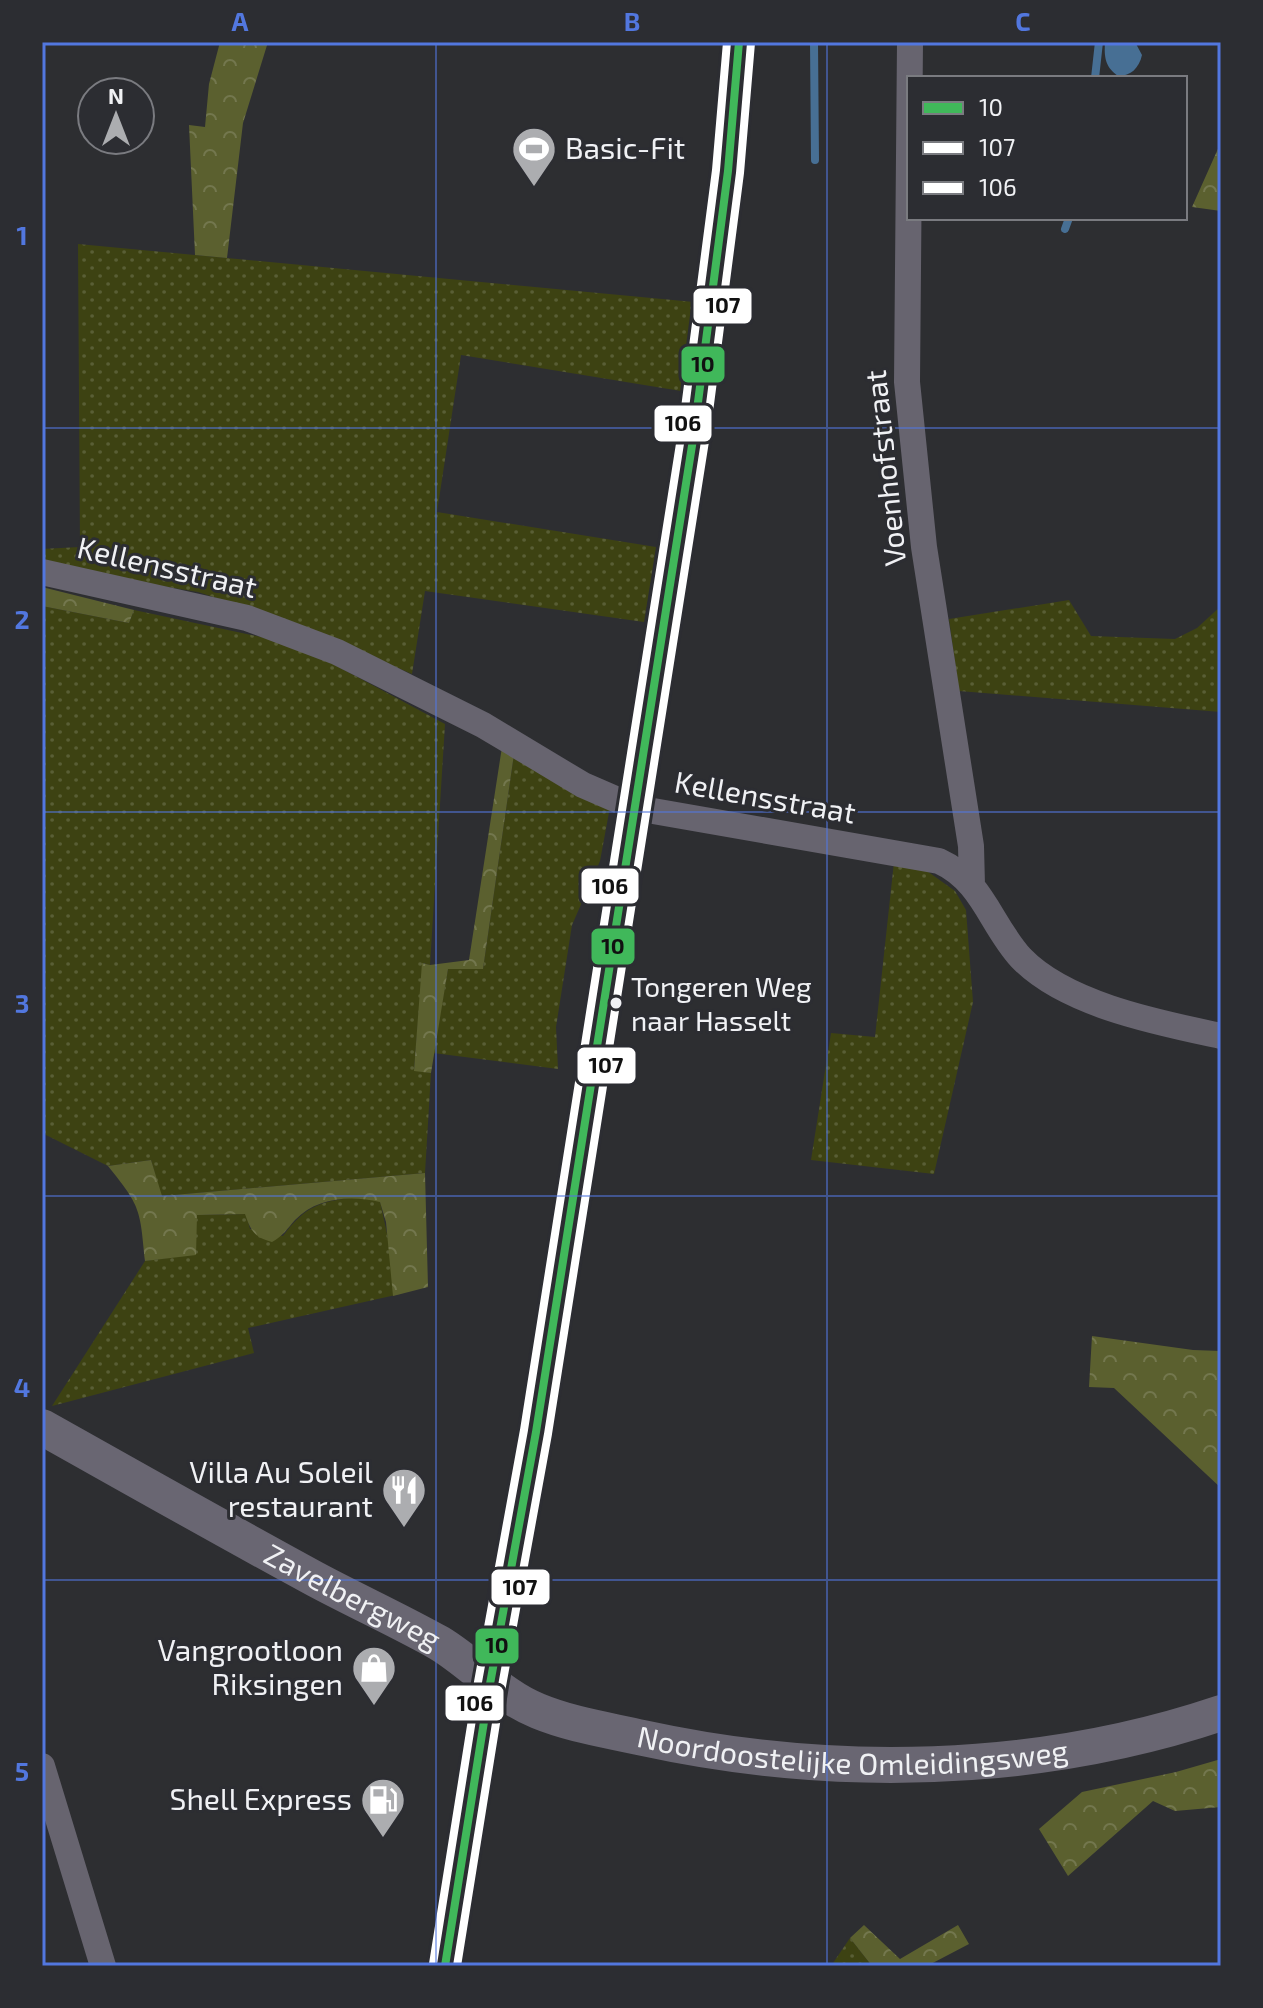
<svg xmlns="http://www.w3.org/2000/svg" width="1263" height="2008" font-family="'Exo 2',sans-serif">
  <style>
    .grass { fill: url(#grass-dots) }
    .forest { fill: url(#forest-crowns) }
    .water { fill: #476f94 }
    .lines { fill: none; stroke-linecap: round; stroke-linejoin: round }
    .stream { stroke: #476f94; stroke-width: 8 }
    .minor { stroke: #67646f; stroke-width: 26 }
    .secondary { stroke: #696672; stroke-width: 36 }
    .bus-1-casing { stroke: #2c2d32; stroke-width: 14 }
    .bus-2-casing { stroke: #2c2d32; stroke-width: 14 }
    .bus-3-casing { stroke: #2c2d32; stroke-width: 14 }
    .bus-1 { stroke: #40b85a; stroke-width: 8 }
    .bus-2 { stroke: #fff; stroke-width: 8 }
    .bus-3 { stroke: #fff; stroke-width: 8 }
    .grid { fill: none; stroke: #5277df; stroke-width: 2; stroke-opacity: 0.55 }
    .bus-dot { fill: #f0f1f4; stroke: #2c2d32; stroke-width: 3 }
    .labels { text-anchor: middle; stroke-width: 6; stroke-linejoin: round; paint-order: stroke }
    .bus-label { font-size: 28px; fill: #f0f1f4; stroke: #2c2d32; text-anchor: start }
    .poi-label { font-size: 30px; fill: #f0f1f4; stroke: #2c2d32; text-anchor: end }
    .street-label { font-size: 30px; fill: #f0f1f4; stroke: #2c2d32 }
    .line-badge { stroke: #2c2d32; stroke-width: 3 }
    .pale-badge-label { font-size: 22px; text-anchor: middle; font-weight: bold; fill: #111 }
    .neatline { fill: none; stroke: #5277df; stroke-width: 3 }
    .grid-label { font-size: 26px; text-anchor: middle; font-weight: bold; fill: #5277df }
  </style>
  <defs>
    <pattern id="grass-dots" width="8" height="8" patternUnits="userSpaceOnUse" patternTransform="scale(2)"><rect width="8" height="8" fill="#3d4212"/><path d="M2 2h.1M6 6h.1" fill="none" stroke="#595e35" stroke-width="1.8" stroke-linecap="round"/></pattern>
    <pattern id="forest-crowns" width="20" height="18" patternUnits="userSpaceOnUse" patternTransform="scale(2)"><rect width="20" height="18" fill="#5b602f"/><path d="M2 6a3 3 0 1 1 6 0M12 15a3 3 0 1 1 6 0" fill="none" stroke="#73774e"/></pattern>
  </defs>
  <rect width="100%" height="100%" fill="#2d2e31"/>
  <!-- grass -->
  <path class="grass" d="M78,244L694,302L681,391L461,355L437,512L656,547L644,622L425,591L412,674L288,621L198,592L42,566V549L80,547Z
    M1069,600L1091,636L1175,639L1197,628L1221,606V712L959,691L949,619Z
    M42,606L129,623L134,610L266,638L305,649L445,724L430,965L423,963L414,1070L431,1073L425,1173L161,1196L151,1160L108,1166L42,1133Z
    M514,754L610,807L600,861L572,925L556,1027L558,1069L433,1053L448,969H483Z
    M894,862L927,871L955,891L966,910L973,1002L934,1174L811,1160L831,1033L875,1037Z
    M359,1197L380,1201L400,1294L248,1328L254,1353L52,1406L145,1261L195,1254L196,1215L246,1214L250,1229L283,1236C306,1205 321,1201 359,1197Z
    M850,1938L872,1966H831Z"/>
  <!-- forest -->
  <path class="forest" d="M220,42H268L243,123L227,258L195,255L189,125L205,127L209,84Z
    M1221,142V211L1192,207Z
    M42,587L134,610L129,623L42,606Z
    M502,747L514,754L483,969H448L431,1073L414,1071L422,963L430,965L469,960Z
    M151,1160L162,1196L425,1173L428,1287L393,1296L386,1222L380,1202C351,1195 317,1197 295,1220C287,1229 283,1236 272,1242C254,1237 251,1231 245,1214L197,1215L196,1255L145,1261C140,1209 141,1207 108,1166Z
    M1092,1336L1193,1350L1221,1351V1488L1114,1388L1089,1387Z
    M1221,1759V1807L1175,1811L1153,1801L1068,1876L1039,1829L1082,1792L1176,1772Z
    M864,1925L900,1959L958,1925L969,1944L927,1966H872L850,1938Z"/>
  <!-- water -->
  <path class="water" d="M1105,42H1135L1142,55C1139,68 1131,76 1118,76C1105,67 1104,57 1105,42Z"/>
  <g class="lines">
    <!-- stream -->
    <path class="stream" d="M814,42L815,160
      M1095,78L1099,42
      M1065,229L1069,218"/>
    <!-- minor -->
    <path class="minor" d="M910,42L907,382L924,547L971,846L972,885
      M42,572L247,618L337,652L483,725L583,785L636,808L939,861C983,881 990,924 1021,958C1066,1005 1160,1023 1221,1036
      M42,1766L103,1966"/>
    <!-- secondary -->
    <g class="secondary">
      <path id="s1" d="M42,1427C133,1478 223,1529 315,1579C356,1601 398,1620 439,1643C474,1664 500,1696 538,1711C572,1725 608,1730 643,1738C831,1779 1037,1775 1221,1713"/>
      <path d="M445,1966L490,1684L536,1432L694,433L728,171L739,42"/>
    </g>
    <!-- bus-1 casing -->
    <g class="bus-1-casing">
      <path id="bus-1" d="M445,1966L490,1684L536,1432L694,433L728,171L739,42"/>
    </g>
    <!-- bus-2 casing -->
    <g class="bus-2-casing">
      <path id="bus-2" d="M457,1966L502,1686L548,1434L706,435L740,173L751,43"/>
    </g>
    <!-- bus-3 casing -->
    <g class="bus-3-casing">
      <path id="bus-3" d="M433,1964L478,1682L524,1430L682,431L716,170L727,42"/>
    </g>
    <!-- bus-1 -->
    <use href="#bus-1" class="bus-1"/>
    <!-- bus-2 -->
    <use href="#bus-2" class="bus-2"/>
    <!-- bus-3 -->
    <use href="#bus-3" class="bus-3"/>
  </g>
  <!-- grid -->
  <path class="grid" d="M436,42V1966M827,42V1966M42,428H1221M42,812H1221M42,1196H1221M42,1580H1221"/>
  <!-- icons -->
  <defs>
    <g id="stadium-pin" transform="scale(2.3)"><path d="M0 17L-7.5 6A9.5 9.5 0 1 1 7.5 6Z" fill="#acadb0" stroke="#2c2d32"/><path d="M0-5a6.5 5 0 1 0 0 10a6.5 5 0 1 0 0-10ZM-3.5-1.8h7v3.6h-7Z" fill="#fff"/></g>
    <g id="restaurant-pin" transform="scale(2.3)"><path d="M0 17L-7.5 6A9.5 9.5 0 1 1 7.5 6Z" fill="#acadb0" stroke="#2c2d32"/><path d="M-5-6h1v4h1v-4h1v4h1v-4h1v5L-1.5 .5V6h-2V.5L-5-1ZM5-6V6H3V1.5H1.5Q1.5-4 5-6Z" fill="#fff"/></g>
    <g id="shop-pin" transform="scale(2.3)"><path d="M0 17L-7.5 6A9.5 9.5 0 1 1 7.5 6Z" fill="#acadb0" stroke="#2c2d32"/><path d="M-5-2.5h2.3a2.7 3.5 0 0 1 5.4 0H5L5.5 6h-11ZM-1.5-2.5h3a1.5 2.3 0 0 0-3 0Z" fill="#fff"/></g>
    <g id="fuel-pin" transform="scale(2.3)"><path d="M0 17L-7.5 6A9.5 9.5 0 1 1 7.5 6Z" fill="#acadb0" stroke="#2c2d32"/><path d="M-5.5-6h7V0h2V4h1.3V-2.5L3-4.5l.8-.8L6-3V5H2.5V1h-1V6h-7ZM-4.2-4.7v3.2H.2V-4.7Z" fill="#fff"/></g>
  </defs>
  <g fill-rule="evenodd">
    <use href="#stadium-pin" x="534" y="149"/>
    <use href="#restaurant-pin" x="404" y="1490"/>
    <use href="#shop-pin" x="374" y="1668"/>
    <use href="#fuel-pin" x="383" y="1800"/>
  </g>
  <!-- markers -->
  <circle class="bus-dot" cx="616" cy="1003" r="7"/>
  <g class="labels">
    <!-- bus labels -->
    <g class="bus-label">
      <text x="631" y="997">Tongeren Weg<tspan x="631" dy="34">naar Hasselt</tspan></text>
    </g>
    <!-- poi labels -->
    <g class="poi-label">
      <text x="565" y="159" text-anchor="start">Basic-Fit</text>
      <text x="373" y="1483">Villa Au Soleil<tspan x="373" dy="34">restaurant</tspan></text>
      <text x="343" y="1661">Vangrootloon<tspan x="343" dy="34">Riksingen</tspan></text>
      <text x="352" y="1810">Shell Express</text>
    </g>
    <!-- street labels -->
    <g class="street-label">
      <text transform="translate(886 468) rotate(-96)" y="10">Voenhofstraat</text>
      <text transform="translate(167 568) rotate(13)" y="10">Kellensstraat</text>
      <text transform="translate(765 798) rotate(10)" y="10">Kellensstraat</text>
      <text dy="10" stroke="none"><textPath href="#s1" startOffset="354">Zavelbergweg</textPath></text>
      <text dy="10" stroke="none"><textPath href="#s1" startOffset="892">Noordoostelijke Omleidingsweg</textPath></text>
    </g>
  </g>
  <g class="line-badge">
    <rect x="692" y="287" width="61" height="38" rx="8" fill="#fff"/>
    <rect x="680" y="345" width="46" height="39" rx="8" fill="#40b85a"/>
    <rect x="653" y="404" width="60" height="39" rx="8" fill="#fff"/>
    <rect x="580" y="867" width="60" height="38" rx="8" fill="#fff"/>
    <rect x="590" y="927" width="46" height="39" rx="8" fill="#40b85a"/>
    <rect x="576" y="1046" width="61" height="39" rx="8" fill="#fff"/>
    <rect x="490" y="1568" width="61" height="38" rx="8" fill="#fff"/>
    <rect x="474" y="1627" width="46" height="38" rx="8" fill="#40b85a"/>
    <rect x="444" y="1684" width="61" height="38" rx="8" fill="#fff"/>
  </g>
  <g class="pale-badge-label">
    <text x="723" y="313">107</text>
    <text x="703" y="372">10</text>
    <text x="683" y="431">106</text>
    <text x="610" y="894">106</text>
    <text x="613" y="954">10</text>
    <text x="606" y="1073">107</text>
    <text x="520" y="1595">107</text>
    <text x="497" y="1653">10</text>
    <text x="475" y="1711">106</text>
  </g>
  <!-- border -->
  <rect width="1263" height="2008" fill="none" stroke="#2c2d32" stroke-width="88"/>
  <!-- legend -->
  <rect x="907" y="76" width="280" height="144" fill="#2c2d32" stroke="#7a7b80" stroke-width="2"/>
  <rect x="923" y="102" width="40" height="12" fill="#40b85a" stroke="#7a7b80" stroke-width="2"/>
  <text x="979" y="116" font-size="24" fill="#f0f1f4">10</text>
  <rect x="923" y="142" width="40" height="12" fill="#ffffff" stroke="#7a7b80" stroke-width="2"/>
  <text x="979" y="156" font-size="24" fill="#f0f1f4">107</text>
  <rect x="923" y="182" width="40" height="12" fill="#ffffff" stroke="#7a7b80" stroke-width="2"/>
  <text x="979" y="196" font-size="24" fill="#f0f1f4">106</text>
  <!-- north arrow -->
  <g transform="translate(116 116)"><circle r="38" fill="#2c2d32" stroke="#7a7b80" stroke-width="2"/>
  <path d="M0-6L14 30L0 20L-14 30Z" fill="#acadb0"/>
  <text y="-12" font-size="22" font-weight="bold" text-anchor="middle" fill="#f0f1f4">N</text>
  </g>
  <rect x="44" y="44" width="1175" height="1920" class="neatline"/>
  <g class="grid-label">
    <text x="240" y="31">A</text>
    <text x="632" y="31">B</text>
    <text x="1023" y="31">C</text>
    <text x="22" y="245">1</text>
    <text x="22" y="629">2</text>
    <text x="22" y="1013">3</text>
    <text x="22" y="1397">4</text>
    <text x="22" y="1781">5</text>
  </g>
</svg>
